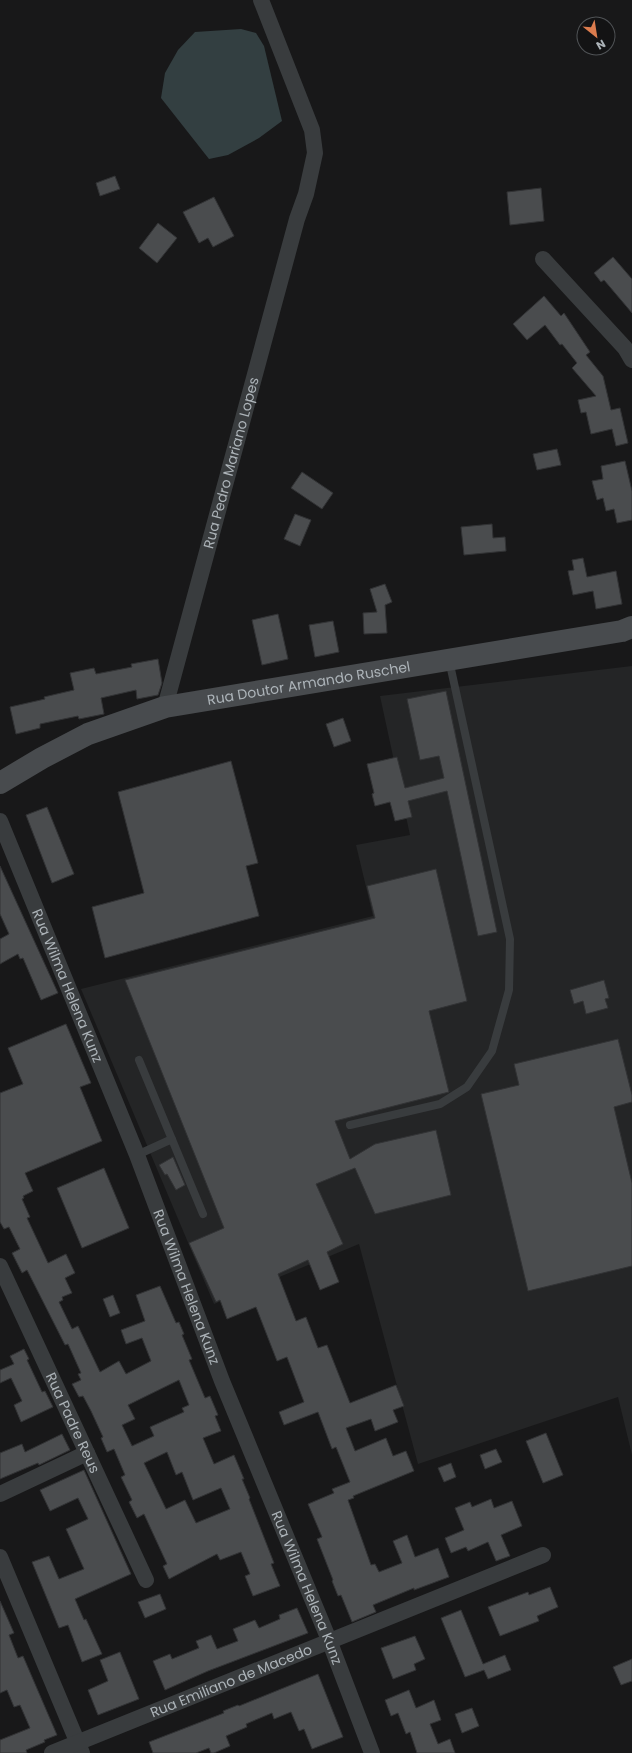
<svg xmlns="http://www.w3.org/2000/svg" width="632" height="1753" font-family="Poppins,sans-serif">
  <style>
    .built { fill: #242526 }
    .water { fill: #333f41 }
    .building { fill: #4a4c4e; stroke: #323335; fill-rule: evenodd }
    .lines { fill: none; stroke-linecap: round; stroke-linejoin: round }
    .lane { stroke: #393c3e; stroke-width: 8 }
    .street { stroke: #393c3e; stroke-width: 16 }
    .secondary { stroke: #484b4e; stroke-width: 22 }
    .labels { text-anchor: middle; stroke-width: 4; stroke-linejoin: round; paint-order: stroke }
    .street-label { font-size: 14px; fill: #acb3b8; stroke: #131314 }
  </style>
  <rect width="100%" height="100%" fill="#181819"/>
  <!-- built -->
  <path class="built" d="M632,666V1455L618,1397L418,1464L359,1244L214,1304L81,989L373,916L356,845L410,835L380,696Z"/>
  <!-- water -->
  <path class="water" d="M241,29L256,33L264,46L282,121L259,138L228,155L209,159L161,98L165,73L178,50L195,32Z"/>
  <!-- building -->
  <path class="building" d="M115,176L120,189L100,196L96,183Z
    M541,188L544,221L510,225L507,192Z
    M214,197L234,236L213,247L208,238L199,243L183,212Z
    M158,223L177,238L157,263L139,248Z
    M613,257L632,279V313L604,280L601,282L594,273Z
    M544,296L561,316L564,313L590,352L586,355L603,376L611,410L620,408L628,443L616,446L612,429L591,434L586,412L581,413L578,400L596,396L572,368L577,363L562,344L560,345L545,325L527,340L513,324Z
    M557,449L561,465L537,470L533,454Z
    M625,461L632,491V520L617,523L614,509L606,511L603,498L597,500L592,481L603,479L601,466Z
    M302,472L333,493L322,509L291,488Z
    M295,514L311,520L300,546L284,539Z
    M492,524L493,538L505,537L506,551L464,555L461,527Z
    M583,558L587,577L616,571L622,604L596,609L593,591L573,595L568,571L574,570L572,560Z
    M385,584L392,602L385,605L387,633L364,634L363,613L377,612L370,589Z
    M278,614L288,659L262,665L252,620Z
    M333,621L339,652L315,657L309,625Z
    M158,659L162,683L158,695L137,699L136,690L101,698L104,714L79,719L78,716L40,724V728L16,734L10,707L45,699L44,697L74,690L70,673L94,668L96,674L132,667L131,664Z
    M446,691L497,932L478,936L447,791L408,801L412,817L395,821L390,802L375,806L372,794L374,793L367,764L397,757L405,788L444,778L439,756L420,760L407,699Z
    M343,718L351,741L334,747L326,724Z
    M231,761L258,863L246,866L259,916L105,958L92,907L144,893L118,792Z
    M47,807L74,874L52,883L26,815Z
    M0,866L58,993L41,1000L23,958L20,959L18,954L0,964V939L9,934L0,914Z
    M436,869L467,1001L429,1011L449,1092L335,1121L350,1159L375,1144L436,1130L451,1195L375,1214L355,1168L316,1184L343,1244L327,1252L339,1282L320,1290L308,1260L278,1274L296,1321L306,1317L318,1348L327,1345L350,1403L396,1385L404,1406L393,1410L398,1422L375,1431L371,1419L346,1428L355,1451L386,1438L393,1456L406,1451L414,1471L353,1496L354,1498L348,1500L371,1565L375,1564L379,1572L402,1563L393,1541L407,1535L415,1557L438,1548L449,1577L414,1590V1588L373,1605L376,1612L352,1622L341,1595L338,1596L332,1581L333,1580L317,1539L322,1537L308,1504L334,1493L332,1489L350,1482L336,1447L332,1449L318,1412L284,1425L279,1412L304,1402L287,1357L277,1361L256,1307L227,1319L220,1300L216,1302L189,1243L224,1228L125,980L375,918L367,886Z
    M604,980L609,998L605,999L608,1008L586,1014L583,1001L574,1004L570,990Z
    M66,1024L91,1083L80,1087L102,1141L25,1173L33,1191L23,1196L24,1198L22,1199L30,1217L27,1218L48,1263L66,1254L75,1273L65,1278L72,1293L62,1297L63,1300L59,1302L72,1329L78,1326L100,1372L119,1361L126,1374L151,1361L142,1338L126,1344L121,1330L145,1321L136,1295L160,1286L176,1323L179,1322L184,1334L182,1335L192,1359L189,1360L205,1398L210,1396L218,1415L215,1416L221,1431L203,1438L214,1464L234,1455L244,1479H242L250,1498L249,1499L274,1563L271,1564L280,1586L253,1596L245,1576L250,1574L241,1552L220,1560L217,1554L169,1579L163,1566L167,1564L144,1514L137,1518L129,1502L132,1500L121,1477L125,1475L114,1449L107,1452L101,1438L103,1437L91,1411L83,1396L79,1397L72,1384L81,1380L78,1374L81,1373L68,1344L65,1345L27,1270L22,1273L12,1253L20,1249L9,1227L4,1229L0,1222V1093L23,1084L8,1048ZM179,1380L189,1405L182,1408L184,1412L150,1427L154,1436L132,1446L122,1425L135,1419L128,1405ZM167,1452L176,1475L182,1472L193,1500L221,1488L230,1509L196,1523L185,1500L166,1509L144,1463Z
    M618,1039L632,1095V1102L614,1107L632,1183V1266L528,1291L481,1094L519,1085L514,1064Z
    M173,1157L185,1185L176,1190L167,1174L165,1175L159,1165Z
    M104,1168L129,1228L82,1248L57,1188Z
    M113,1295L120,1313L110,1317L103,1299Z
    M24,1349L29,1359L27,1360L42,1392L45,1391L53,1407L21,1422L14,1405L22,1401L11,1378L0,1383V1370L14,1364L10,1356Z
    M546,1433L563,1475L543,1483L526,1441Z
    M62,1434L70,1450L39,1465L38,1463L0,1479V1453L22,1444L25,1452Z
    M496,1449L502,1462L485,1469L480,1455Z
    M451,1463L456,1477L444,1482L438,1468Z
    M84,1470L131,1574L75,1599L84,1620L86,1619L102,1654L82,1662L68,1625L59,1628L32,1562L49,1556L59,1579L84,1569L66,1529L88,1519L78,1498L50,1511L40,1490Z
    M491,1499L494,1508L512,1501L522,1526L501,1535L510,1556L496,1561L488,1542L468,1551L466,1547L451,1553L445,1538L464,1530L455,1508L470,1502L472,1507Z
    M550,1587L558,1607L537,1616L539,1621L500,1636L488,1607L528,1592L529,1595Z
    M160,1594L166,1609L145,1618L138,1602Z
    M0,1601L14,1633L9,1635L18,1658L23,1656L57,1735L44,1740L45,1742L26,1750L27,1753H0V1740L30,1728L20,1705L14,1707L7,1690L0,1693Z
    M297,1608L308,1633L208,1671L165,1690L153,1661L170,1654L172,1659L199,1648L196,1641L211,1635L217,1649L238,1641L233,1629L255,1620L259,1628L280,1619L279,1615Z
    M461,1610L483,1664L505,1655L511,1670L488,1679L484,1670L465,1677L441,1618Z
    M415,1636L425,1659L414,1664L416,1670L393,1679L381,1648Z
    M120,1652L139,1699L98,1715L88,1690L108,1681L100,1660Z
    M632,1659V1681L621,1685L613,1667Z
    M318,1674L343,1737L312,1749L304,1729L299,1731L291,1712L274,1719L272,1713L246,1724L247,1727L226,1736L230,1746L214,1753H211L209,1748L196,1753H153L149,1742L224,1713L223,1711L238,1705L239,1706Z
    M409,1690L416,1708L434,1700L441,1720L430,1724L438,1744L450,1739L455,1753H417L410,1732L406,1734L398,1713L391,1716L385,1700Z
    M472,1708L479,1726L462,1733L455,1714Z"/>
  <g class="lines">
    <!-- lane -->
    <path class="lane" d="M139,1060L203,1214
      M350,1125L440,1104L467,1087L492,1051L509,990L510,939L449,660
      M137,1155L172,1139"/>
    <!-- street -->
    <g class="street">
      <path d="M543,259L625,348L632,360"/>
      <path id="s1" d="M165,707L297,219L306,194L315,153L312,130L261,0"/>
      <path id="s2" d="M0,821L137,1155L222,1381L329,1640L372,1753"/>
      <path id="s3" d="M0,1266L146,1580"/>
      <path d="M0,1494L87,1453"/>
      <path d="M0,1557L82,1753"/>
      <path id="s4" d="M52,1753L543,1555"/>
    </g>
    <!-- secondary -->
    <path class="secondary" id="s5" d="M0,783L42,758L88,734L165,707L622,631L632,627"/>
  </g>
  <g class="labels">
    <!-- street labels -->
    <g class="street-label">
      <text dy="5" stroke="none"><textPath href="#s1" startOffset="253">Rua Pedro Mariano Lopes</textPath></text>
      <text dy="5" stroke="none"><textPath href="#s5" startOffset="328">Rua Doutor Armando Ruschel</textPath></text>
      <text dy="5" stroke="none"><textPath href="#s2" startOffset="178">Rua Wilma Helena Kunz</textPath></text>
      <text dy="5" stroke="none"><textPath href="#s2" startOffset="502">Rua Wilma Helena Kunz</textPath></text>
      <text dy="5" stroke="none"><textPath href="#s3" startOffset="173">Rua Padre Reus</textPath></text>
      <text dy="5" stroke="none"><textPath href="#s2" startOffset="826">Rua Wilma Helena Kunz</textPath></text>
      <text dy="5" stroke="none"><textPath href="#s4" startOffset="193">Rua Emiliano de Macedo</textPath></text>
    </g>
  </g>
  <!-- north arrow -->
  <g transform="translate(596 36) rotate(150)"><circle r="19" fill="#131314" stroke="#505356"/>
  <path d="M0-3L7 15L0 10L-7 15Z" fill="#dc7c4e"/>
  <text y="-6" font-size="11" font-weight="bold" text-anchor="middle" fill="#acb3b8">N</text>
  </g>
</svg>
